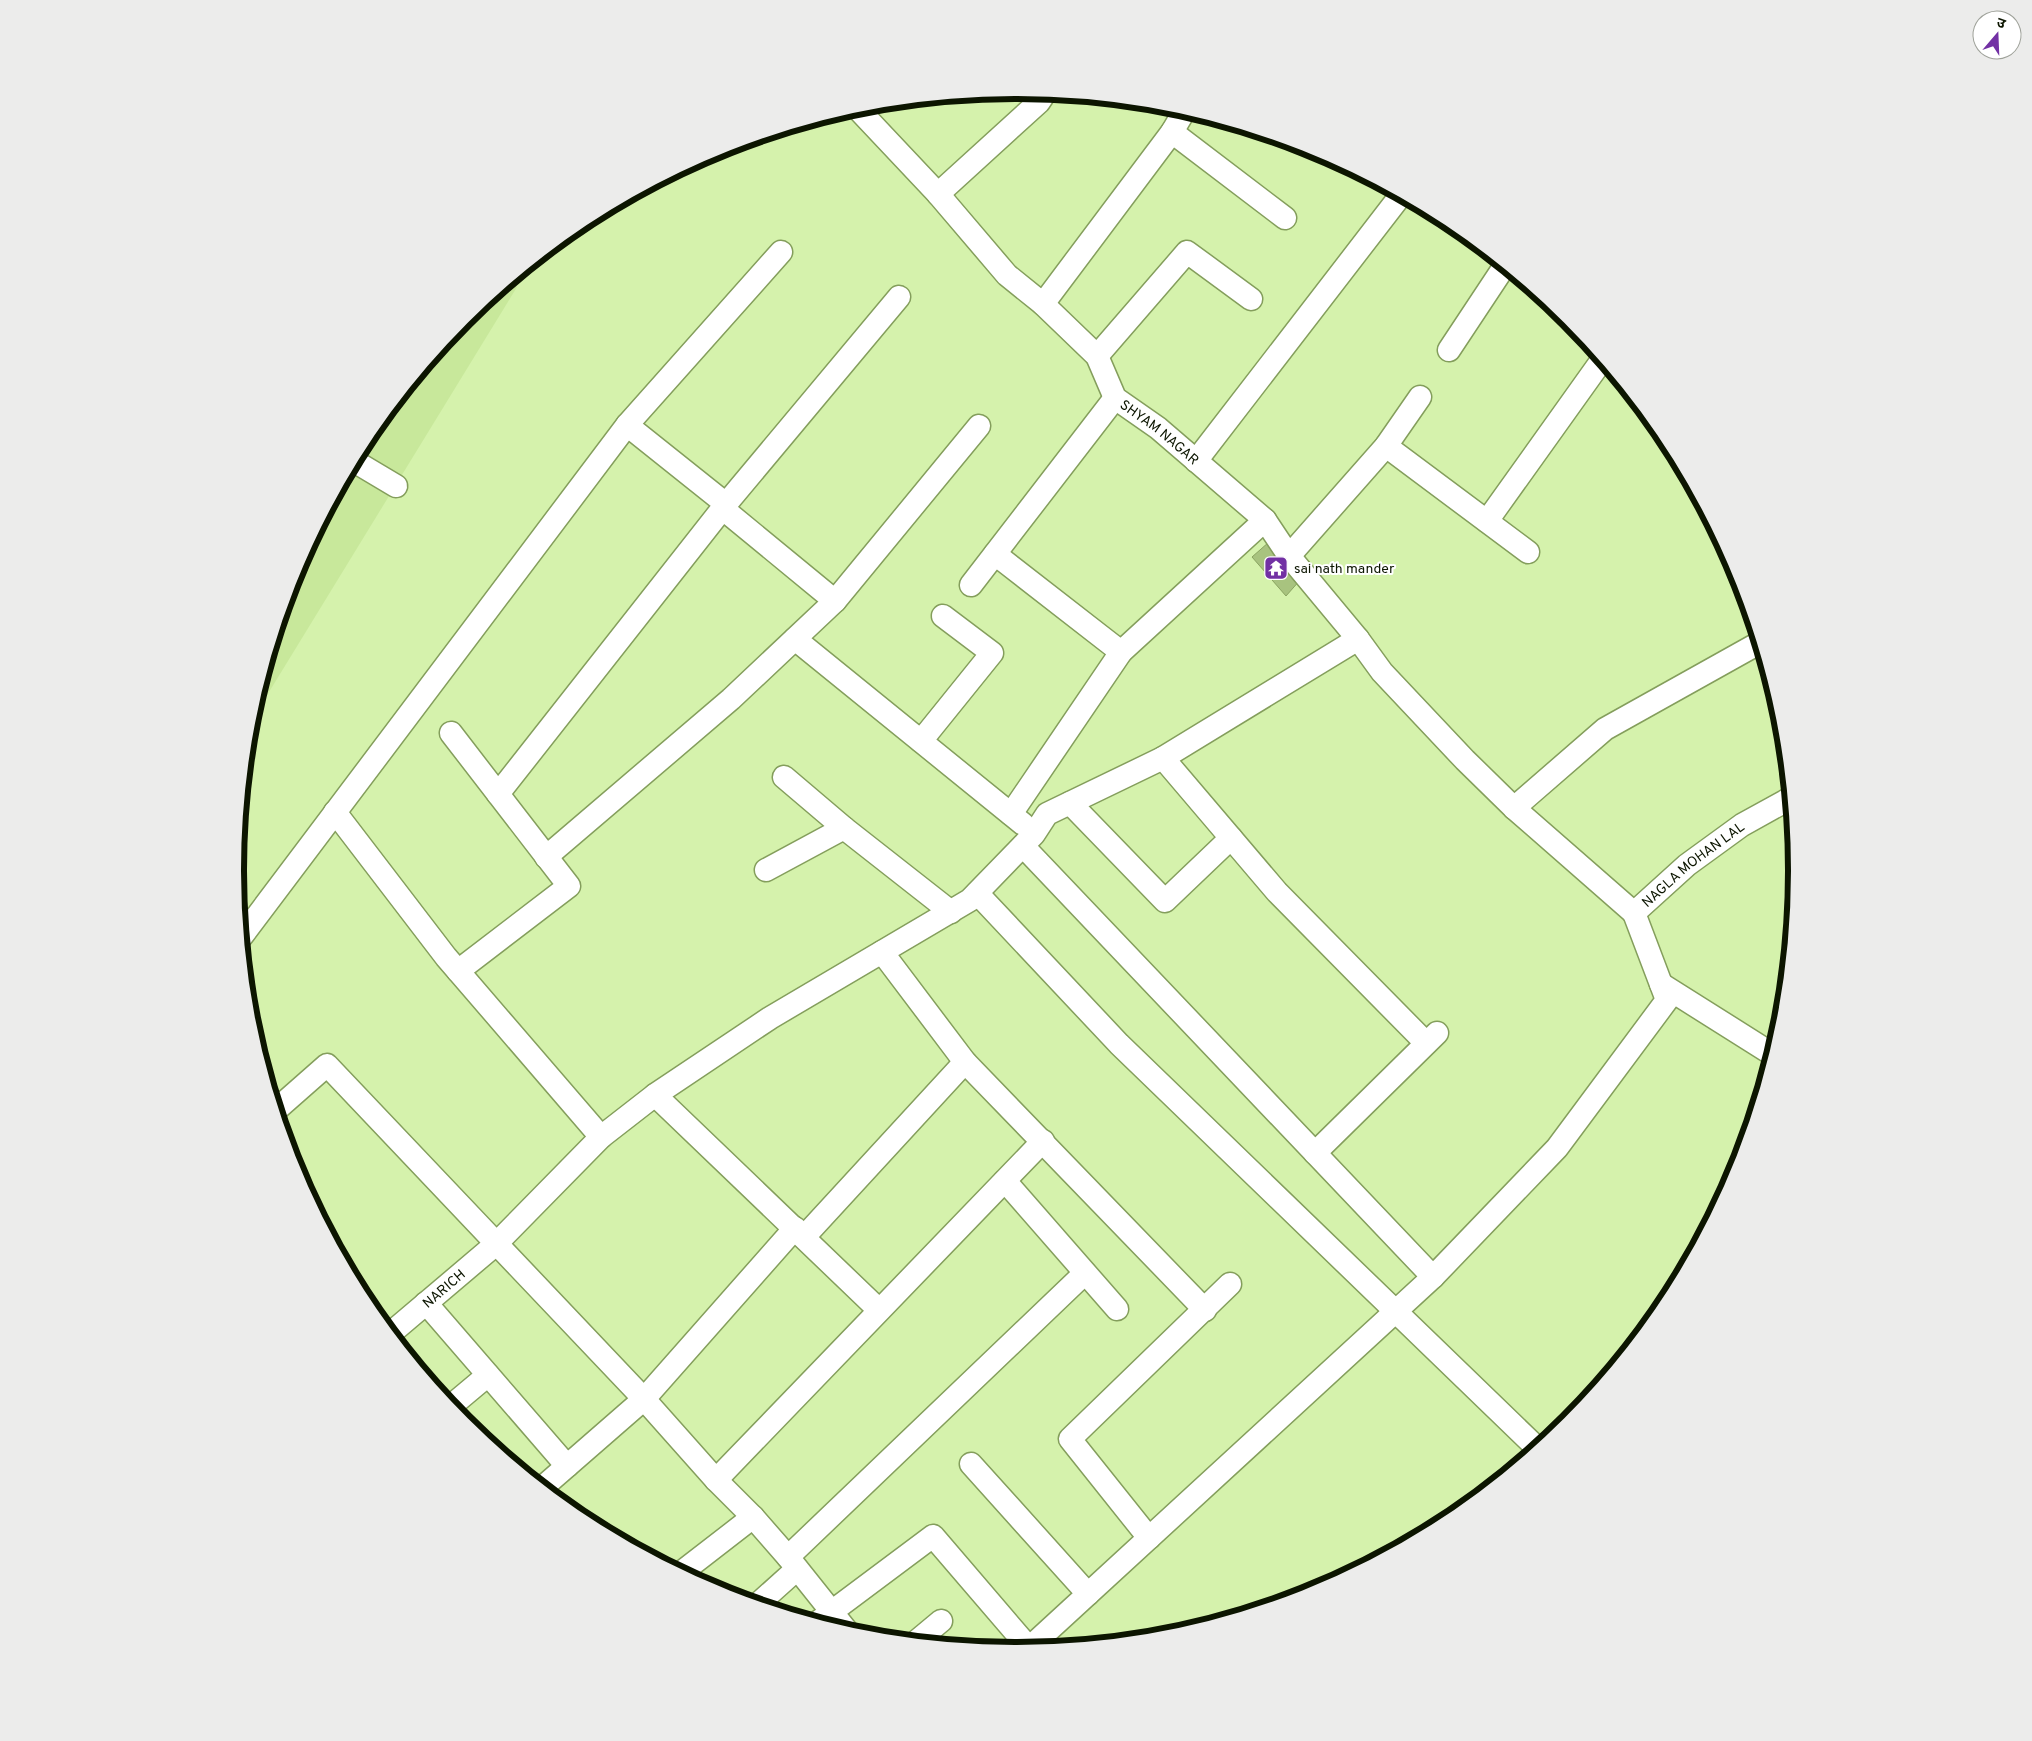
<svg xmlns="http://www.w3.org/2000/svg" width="2032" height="1741" font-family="Overpass,'Noto Sans Devanagari',sans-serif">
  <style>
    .built { fill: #c8e89b }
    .building { fill: #a8c37f; stroke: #8aa461 }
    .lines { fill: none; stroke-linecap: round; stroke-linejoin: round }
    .minor-casing { stroke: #849e5c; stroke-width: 25 }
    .minor { stroke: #fff; stroke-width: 22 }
    .labels { text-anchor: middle; stroke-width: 4; stroke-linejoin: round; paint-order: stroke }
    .street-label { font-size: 14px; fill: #0c1500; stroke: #fff }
    .poi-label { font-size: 14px; fill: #0c1500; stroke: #fff; text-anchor: start }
    .rim { fill: none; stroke: #0c1500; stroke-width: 6 }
  </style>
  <rect width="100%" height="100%" fill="#d5f2ac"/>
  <!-- built -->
  <path class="built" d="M509,282L517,287L250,723L295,572L367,437L464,318Z"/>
  <!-- building -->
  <path class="building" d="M1269,542L1301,579L1286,596L1252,557Z"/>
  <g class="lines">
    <!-- minor casing -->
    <g class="minor-casing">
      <g id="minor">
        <path id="s1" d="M856,107L938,194L1007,275L1043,304L1097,356L1115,398L1158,428L1265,520L1289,556L1358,639L1382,672L1465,760L1514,808L1634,913L1687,865L1742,825L1789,799"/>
        <path d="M1172,132L1285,218"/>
        <path d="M938,194L1039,102L1045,93"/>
        <path d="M1043,304L1172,132L1185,110"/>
        <path d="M1449,350L1504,267"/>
        <path d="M1097,356L1187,252L1251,299"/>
        <path d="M1386,446L1528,552"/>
        <path d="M354,461L396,486"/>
        <path d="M1196,461L1401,195"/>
        <path d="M726,504L899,297"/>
        <path d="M1487,521L1602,360"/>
        <path d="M995,554L1121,652"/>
        <path d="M1289,556L1386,446L1420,397"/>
        <path d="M971,585L1115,398"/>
        <path d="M835,601L979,426"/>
        <path d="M795,639L1023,824"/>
        <path d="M451,733L569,886L458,971"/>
        <path d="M921,741L992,653L943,616"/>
        <path d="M1163,758L1358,639"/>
        <path d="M498,794L726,504L627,425"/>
        <path d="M1070,803L1165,901L1231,838"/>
        <path d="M1514,808L1605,729L1759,643"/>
        <path d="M335,812L446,957L601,1137"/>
        <path d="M1011,814L1121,652L1265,520"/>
        <path d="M844,828L951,912"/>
        <path d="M1023,846L1433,1277"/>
        <path d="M546,857L731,699L835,601L722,508"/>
        <path d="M766,870L844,828L784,777"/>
        <path d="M977,893L1119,1044L1537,1448"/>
        <path d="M242,936L627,425L781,252"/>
        <path d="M882,952L965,1062L1205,1310"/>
        <path d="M1661,984L1772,1054"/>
        <path d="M655,1095L879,1310"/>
        <path d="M277,1109L327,1065L644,1399L716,1480L753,1517L788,1557L847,1631"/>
        <path d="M1315,1153L1437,1033"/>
        <path d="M1005,1181L1117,1309"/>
        <path d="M804,1237L965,1062"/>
        <path d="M426,1303L567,1466"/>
        <path id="s2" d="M391,1333L496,1244L601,1137L655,1095L770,1018L970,900L1034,834L1047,814L1163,758L1277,892L1426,1043"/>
        <path d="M451,1406L488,1375"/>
        <path d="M971,1464L1088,1594L1027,1650"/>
        <path d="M716,1480L1043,1141"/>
        <path d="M543,1487L644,1399L795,1228"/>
        <path d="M1149,1538L1070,1439L1230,1284"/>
        <path d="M788,1557L1085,1273"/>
        <path d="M682,1572L753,1517"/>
        <path d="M1088,1594L1433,1277L1557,1148L1667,1000L1634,913"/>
        <path d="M758,1604L797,1569"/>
        <path d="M818,1622L933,1536L1029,1648"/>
        <path d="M917,1641L941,1621"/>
      </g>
    </g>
    <!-- minor -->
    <use href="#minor" class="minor"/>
  </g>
  <!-- icons -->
  <defs>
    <g id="temple-square" transform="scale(1.25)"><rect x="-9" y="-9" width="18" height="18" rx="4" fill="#7230a4" stroke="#fff"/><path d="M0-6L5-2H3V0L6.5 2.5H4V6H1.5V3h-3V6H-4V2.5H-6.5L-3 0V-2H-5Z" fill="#fff"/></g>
  </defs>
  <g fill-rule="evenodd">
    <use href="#temple-square" x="1276" y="568"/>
  </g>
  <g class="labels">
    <!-- street labels -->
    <g class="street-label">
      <text dy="5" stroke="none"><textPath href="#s1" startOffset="449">SHYAM NAGAR</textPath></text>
      <text dy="5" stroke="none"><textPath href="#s1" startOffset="1204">NAGLA MOHAN LAL</textPath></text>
      <text dy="5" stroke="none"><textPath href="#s2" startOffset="69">NARICH</textPath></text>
    </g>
    <!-- poi labels -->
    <g class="poi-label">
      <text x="1294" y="573">sai nath mander</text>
    </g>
  </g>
  <!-- crop -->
  <path d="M0 0H2032V1741H0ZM1015 99H1017A771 771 0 0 1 1788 870V871A771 771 0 0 1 1017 1642H1015A771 771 0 0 1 244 871V870A771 771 0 0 1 1015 99Z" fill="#ececeb" fill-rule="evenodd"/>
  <path class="rim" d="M1015 99H1017A771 771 0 0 1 1788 870V871A771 771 0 0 1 1017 1642H1015A771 771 0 0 1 244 871V870A771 771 0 0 1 1015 99Z"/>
  <!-- north arrow -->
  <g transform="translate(1997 35) rotate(19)"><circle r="24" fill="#ffffff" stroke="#9ea199"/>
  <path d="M0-4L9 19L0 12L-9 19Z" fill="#7230a4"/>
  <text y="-8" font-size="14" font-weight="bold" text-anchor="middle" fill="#0c1500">उ</text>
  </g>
</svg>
